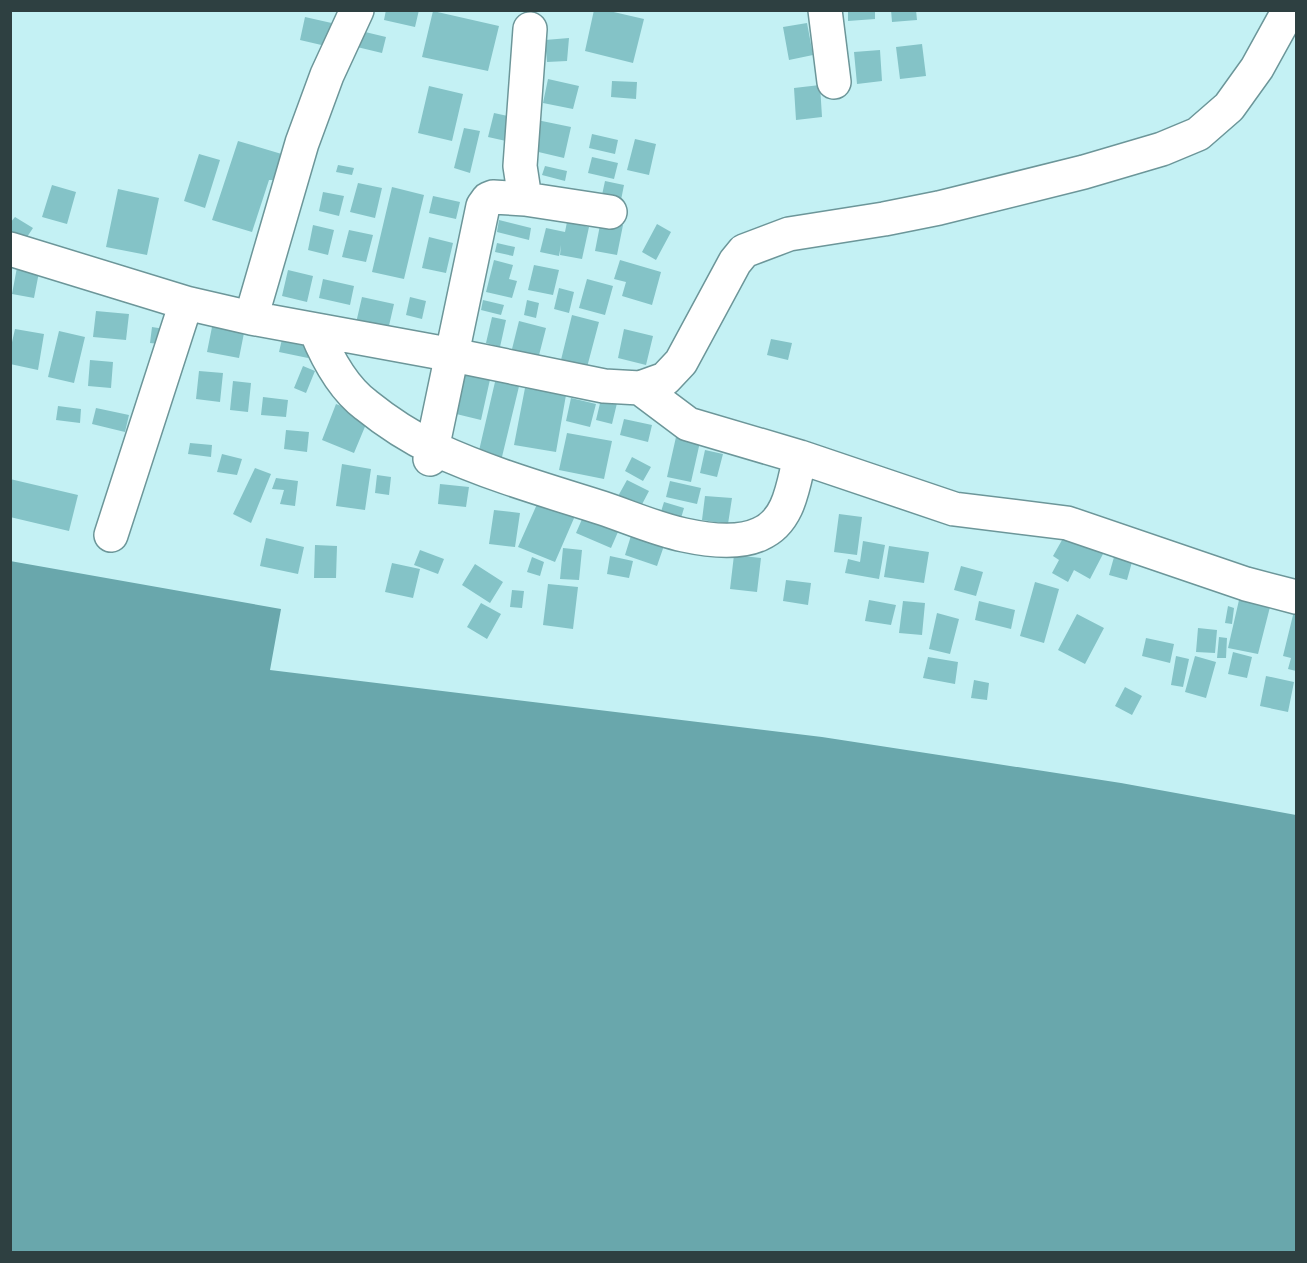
<svg xmlns="http://www.w3.org/2000/svg" width="1307" height="1263" font-family="'Open Sans',sans-serif">
  <style>
    .water { fill: #69a7ac }
    .building { fill: #84c3c7 }
    .lines { fill: none; stroke-linecap: round; stroke-linejoin: round }
    .minor-casing { stroke: #6c9699; stroke-width: 36 }
    .minor { stroke: #fff; stroke-width: 33 }
  </style>
  <rect width="100%" height="100%" fill="#c4f1f4"/>
  <!-- water -->
  <path class="water" d="M10,561L281,609L270,670L822,737L1121,783L1296,815V1252H11Z"/>
  <!-- building -->
  <path class="building" d="M386,10H419L415,27L384,20Z
    M594,10H605L644,19L633,63L585,51Z
    M848,10H875V19L848,21Z
    M891,10H916L917,20L892,22Z
    M433,11L499,26L488,71L422,57Z
    M305,17L336,24L330,47L300,40Z
    M807,23L813,55L789,60L783,27Z
    M361,31L386,37L382,53L357,47Z
    M569,38L567,61L547,62L545,40Z
    M922,44L926,76L900,79L896,47Z
    M880,50L882,81L857,84L854,52Z
    M548,79L579,86L573,109L543,103Z
    M612,81L637,82L636,99L611,97Z
    M820,85L822,117L796,120L794,88Z
    M429,86L463,94L452,141L418,133Z
    M494,113L512,117L506,141L488,137Z
    M537,120L571,127L564,158L530,150Z
    M464,128L480,131L470,173L454,168Z
    M592,134L618,140L615,154L589,148Z
    M635,139L656,144L649,175L627,170Z
    M238,141L285,155L277,180H269L252,232L212,220Z
    M199,154L220,160L205,208L184,201Z
    M592,157L618,163L614,179L588,173Z
    M338,165L354,168L352,175L336,172Z
    M545,166L567,171L565,181L542,175Z
    M605,181L624,185L621,200L602,195Z
    M358,183L382,188L375,218L350,212Z
    M52,185L76,192L67,224L42,217Z
    M392,187L424,195L404,279L372,272Z
    M118,189L159,198L147,255L106,247Z
    M323,192L344,196L339,216L319,211Z
    M433,196L460,202L456,219L429,213Z
    M15,217L33,228L23,243L10,235V223Z
    M499,220L531,228L529,240L497,232Z
    M601,220L623,225L617,255L595,251Z
    M567,222L589,227L582,259L560,255L561,245L559,256L540,252L546,228L565,232Z
    M657,224L671,232L656,260L642,252Z
    M313,225L334,230L328,255L308,250Z
    M349,230L373,235L366,262L342,257Z
    M429,237L453,243L446,273L422,268Z
    M497,243L515,247L513,256L495,252Z
    M494,260L513,265L509,279L517,281L512,298L486,292Z
    M620,260L661,272L652,305L622,296L626,282L614,279Z
    M18,262L40,267L34,298L12,294Z
    M534,265L559,270L553,295L528,290Z
    M288,270L313,276L307,302L282,296Z
    M323,279L354,286L350,305L319,298Z
    M587,279L613,286L605,315L579,308Z
    M559,288L574,292L569,313L554,309Z
    M362,297L394,304L388,330L356,323Z
    M410,297L426,301L422,319L406,315Z
    M483,300L504,305L501,315L481,310Z
    M527,300L539,303L536,318L524,315Z
    M96,311L129,314L126,340L93,337Z
    M572,315L599,322L586,371L560,364Z
    M492,317L506,320L500,347L486,343Z
    M519,321L546,328L537,363L510,357Z
    M213,322L245,328L239,358L207,352Z
    M152,327L171,330L169,345L150,343Z
    M15,329L44,334L38,370L10,364V351Z
    M624,329L653,336L646,365L618,358Z
    M59,331L85,337L74,383L48,377Z
    M283,335L311,341L308,358L279,352Z
    M771,339L792,343L788,360L767,355Z
    M460,359L493,366L481,420L448,412Z
    M90,360L113,362L111,388L88,386Z
    M303,366L315,371L306,393L294,388Z
    M498,369L522,374L501,461L478,455Z
    M199,371L223,373L220,402L196,399Z
    M233,381L251,383L248,412L230,410Z
    M525,388L566,395L556,452L514,445Z
    M602,395L618,399L612,424L596,420Z
    M263,397L288,400L286,417L261,415Z
    M571,398L596,404L590,427L566,421Z
    M336,404L369,417L354,453L322,440Z
    M58,406L81,409L80,423L56,420Z
    M96,408L129,415L125,432L92,424Z
    M624,419L652,425L648,442L620,435Z
    M286,430L309,432L307,452L284,449Z
    M567,433L612,441L604,479L559,470Z
    M676,437L700,442L691,482L667,477Z
    M190,443L212,445L211,457L188,454Z
    M705,450L723,454L717,477L700,473Z
    M222,454L242,459L237,475L217,472Z
    M632,457L651,467L643,481L625,471Z
    M342,464L371,469L365,510L336,506Z
    M255,468L271,474L251,523L233,514Z
    M377,475L391,477L389,495L375,493Z
    M276,478L298,481L295,506L280,504L284,490L272,489Z
    M10,479L78,495L69,531L10,517Z
    M627,480L649,491L639,510L617,498Z
    M670,481L701,488L697,504L666,497Z
    M440,484L469,487L466,507L438,504Z
    M542,493L578,509L555,562L518,547Z
    M705,496L732,498L728,524L702,520Z
    M664,502L684,508L679,525L659,518Z
    M494,510L520,513L515,547L489,544Z
    M586,510L621,525L611,548L576,533Z
    M839,514L862,517L857,555L834,552Z
    M634,526L667,537L657,566L625,555Z
    M1066,533L1103,554L1090,579L1074,570L1068,582L1052,573L1059,560L1053,556Z
    M266,538L304,547L298,574L260,566Z
    M863,541L885,545L879,579L845,573L848,559L860,562Z
    M315,545L337,546L336,578H314Z
    M889,546L929,552L924,583L884,577Z
    M563,548L582,550L579,580L560,579Z
    M420,550L444,559L438,574L414,565Z
    M734,555L761,558L757,592L730,589Z
    M610,556L633,561L629,578L607,574Z
    M532,557L544,562L540,576L527,572Z
    M1114,557L1132,562L1127,580L1109,575Z
    M392,563L420,569L413,598L385,592Z
    M475,564L503,582L490,603L462,585Z
    M961,566L983,572L976,596L954,590Z
    M786,580L811,583L808,605L783,601Z
    M1035,582L1059,589L1044,643L1020,636Z
    M548,584L578,587L573,629L543,625Z
    M512,590L524,591L522,608L510,607Z
    M869,600L896,605L891,625L865,621Z
    M1239,600L1270,607L1258,654L1228,648Z
    M903,601L925,603L922,635L899,633Z
    M979,601L1015,610L1011,629L975,620Z
    M481,603L501,614L487,639L467,627Z
    M1228,606L1234,608L1232,624L1225,623Z
    M1294,611H1296V671L1288,669L1291,658L1283,656Z
    M937,613L959,619L950,654L929,649Z
    M1077,614L1104,628L1085,664L1058,650Z
    M1198,628L1217,630L1215,653L1196,652Z
    M1219,637L1227,638L1226,658H1217Z
    M1146,638L1174,644L1170,663L1142,656Z
    M1233,652L1252,657L1247,678L1228,674Z
    M1176,656L1189,659L1183,687L1171,685Z
    M1195,656L1216,662L1206,698L1185,692Z
    M928,657L958,662L955,684L923,678Z
    M1266,676L1294,682L1288,712L1260,706Z
    M974,680L989,683L987,700L971,698Z
    M1125,687L1142,696L1132,715L1115,706Z"/>
  <g class="lines">
    <!-- minor casing -->
    <g class="minor-casing">
      <path id="minor" d="M825,10L834,82
        M525,199L520,166L530,29
        M10,249L186,303L251,318L453,355L604,386L640,388L665,379L681,362L735,262L744,251L789,234L884,219L939,208L1084,172L1162,149L1198,134L1229,107L1257,68L1289,10
        M251,318L302,143L327,75L357,10
        M316,331C327,358 342,387 366,405C387,422 410,437 435,449C489,474 545,490 602,508C629,517 656,529 684,535C707,540 739,544 760,534C790,521 793,485 800,457L954,509L1067,523L1246,584L1296,597
        M640,388L688,424L800,457
        M430,459L483,206L488,199L493,197L525,199L610,212
        M111,535L186,303"/>
    </g>
    <!-- minor -->
    <use href="#minor" class="minor"/>
  </g>
  <!-- border -->
  <rect width="1307" height="1263" fill="none" stroke="#2e4041" stroke-width="24"/>
</svg>
